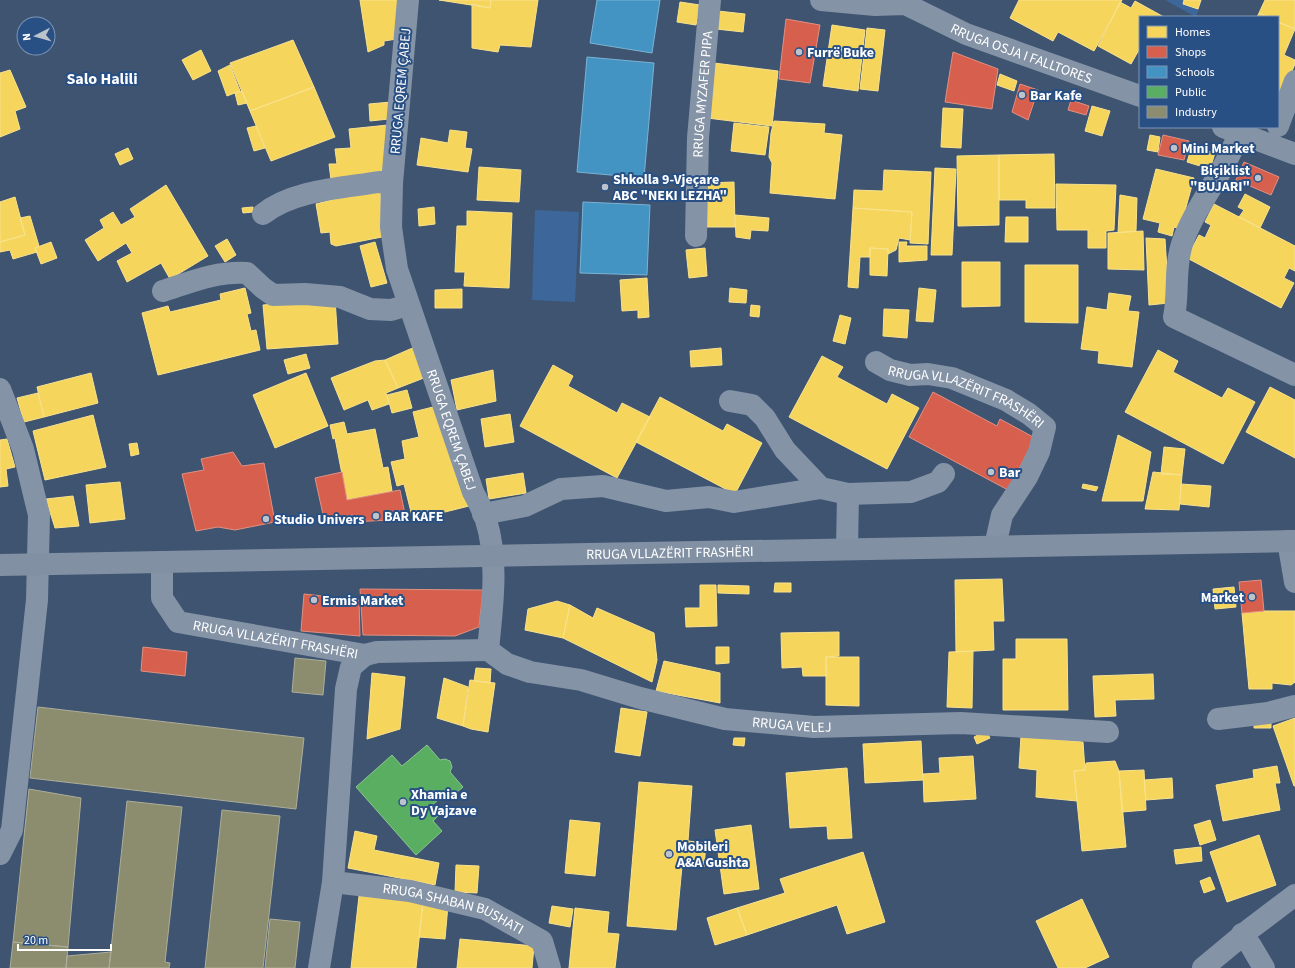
<svg xmlns="http://www.w3.org/2000/svg" width="1295" height="968" font-family="'Source Sans 3',sans-serif">
  <style>
    .green { fill: #3d679a }
    .homes { fill: #f6d55c; stroke: #f9e28d }
    .shops { fill: #d6604d; stroke: #e29082 }
    .schools { fill: #4393c3; stroke: #7bb3d5 }
    .public { fill: #5aae61; stroke: #8cc690 }
    .industry { fill: #8c8c6e; stroke: #aeae9a }
    .lines { fill: none; stroke-linecap: round; stroke-linejoin: round }
    .minor { stroke: #8493a6; stroke-width: 22 }
    .major { stroke: #8290a3; stroke-width: 22 }
    .poi-dot { fill: #bbc3cd; stroke: #295085; stroke-width: 1.5 }
    .labels { text-anchor: middle; stroke-width: 4; stroke-linejoin: round; paint-order: stroke }
    .poi-label { font-size: 14px; font-weight: bold; fill: #fff; stroke: #295085; text-anchor: start }
    .street-label { font-size: 14px; fill: #fff; stroke: #295085 }
    .quarter-label { font-size: 16px; font-weight: bold; fill: #fff; stroke: #295085 }
  </style>
  <rect width="100%" height="100%" fill="#3e5470"/>
  <!-- green -->
  <path class="green" d="M1165,0H1202L1196,17Z
    M535,210L579,212L575,302L532,300Z"/>
  <!-- homes -->
  <path class="homes" d="M360,0H402L397,39L384,41V45L368,52Z
    M439,0H491L490,8Z
    M491,0H538L531,47L500,45L498,52L472,48V4L490,8Z
    M1019,0H1122L1094,51L1058,32L1053,41L1010,18Z
    M1184,0H1201L1198,9L1183,4Z
    M1265,0H1295V29L1278,22V17H1268L1259,13Z
    M1135,1L1164,17H1140V48L1131,64L1098,46L1120,2L1131,8Z
    M680,2L700,5L696,25L677,22Z
    M718,11L745,14L743,32L716,29Z
    M1259,13L1268,17H1257Z
    M1278,22L1295,29L1284,55L1295,60V64L1278,104Z
    M832,25L865,30L858,91L823,86Z
    M867,28L885,30L878,91L860,89Z
    M293,40L314,87L250,111L230,63Z
    M201,50L211,71L193,80L182,60Z
    M714,63L778,71L772,126L707,118Z
    M230,65L240,91L227,96L218,71Z
    M10,70L26,107L15,111L20,129L0,137V73Z
    M1000,74L1017,81L1014,91L997,85Z
    M314,87L335,137L271,161L250,111Z
    M242,91L247,103L238,105L235,93Z
    M391,102L389,119L370,121L369,104Z
    M1092,106L1110,111L1102,136L1085,131Z
    M943,108L963,109L961,148L941,147Z
    M774,121L825,124L824,133L842,135L835,199L770,193L772,163L769,157L771,133Z
    M734,123L769,127L765,155L731,151Z
    M388,125L385,171L331,180L329,164H337L335,149L351,148L349,129Z
    M256,126L265,148L254,151L247,128Z
    M450,130L467,132L465,148L472,149L468,172L417,165L421,138L448,143Z
    M1150,135L1160,137L1158,152L1147,150Z
    M1192,146L1215,153L1210,169L1187,162Z
    M128,148L133,159L120,165L115,154Z
    M1054,154L1055,208H1026V200H999V155Z
    M999,155V225L958,226L957,156Z
    M479,167L521,170L519,202L477,200Z
    M935,168L956,169L952,255H931Z
    M1156,169L1194,178L1180,229L1174,227L1172,236L1158,232L1160,223L1143,219Z
    M884,170L931,172L928,244L910,243L912,212L853,208L854,190L883,191Z
    M734,182L735,227H707L706,183Z
    M1056,184L1116,185L1114,230L1106,231V248H1088V230H1057Z
    M166,185L208,256L170,279L161,263L127,282L117,261L132,253L126,243L98,261L85,240L104,228L100,220L113,212L121,225L135,217L130,209Z
    M380,187L382,237L336,246L331,244L330,232L321,233L316,204Z
    M1245,194L1270,207L1260,228L1239,217L1244,210L1238,207Z
    M1120,195L1137,198L1136,231L1118,233Z
    M15,197L25,235L0,242V202Z
    M1214,204L1295,246V271L1289,268L1284,278L1294,283L1281,308L1187,258L1199,235L1205,238L1211,225L1205,222Z
    M253,207V212L243,213L242,208Z
    M434,207L435,224L419,226L418,209Z
    M853,208L912,212L910,240L899,238L896,250L888,254V249L870,248V257H860L858,288L848,287Z
    M467,211L512,213L509,288L464,286L465,272H455L457,226H467Z
    M735,215L769,218L768,231L751,230L750,239L736,237Z
    M30,216L39,246L35,248L37,252L13,259L10,250L0,252V242L25,235L20,218Z
    M1006,217H1028V242H1005Z
    M1143,231L1144,270L1108,269V233Z
    M1146,238L1165,239L1169,303L1149,305Z
    M227,239L236,255L225,262L215,246Z
    M51,242L57,258L41,264L35,248Z
    M375,242L387,283L371,287L360,246Z
    M899,242H907L906,246H927V260L899,262Z
    M705,248L707,276L689,278L686,250Z
    M870,248L888,249L887,276L870,275Z
    M962,262H1000V306L962,307Z
    M1025,265H1078V323L1025,322Z
    M647,278L649,317L638,318V310L622,311L620,280Z
    M245,288L251,313L247,314L251,331L256,330L260,350L158,375L142,313L168,306L170,312L221,300L220,294Z
    M730,288L747,290L746,303L729,302Z
    M919,288L936,290L933,322L916,321Z
    M462,289V308H435V290Z
    M1109,293L1131,296L1128,311L1139,312L1132,367L1098,363L1099,351L1081,349L1087,307L1107,310Z
    M335,299L338,344L267,349L263,305Z
    M751,305L760,306L759,317L750,316Z
    M884,309L909,310L907,338L883,336Z
    M840,315L851,318L845,344L833,341Z
    M417,346L429,376L398,388L385,360Z
    M721,348L722,365L691,367L690,351Z
    M1158,350L1178,361L1173,372L1222,398L1228,388L1255,402L1223,464L1125,412Z
    M306,354L310,368L288,374L284,360Z
    M822,356L843,367L837,377L887,404L892,394L919,408L887,469L789,417Z
    M385,360L398,388L386,393L389,404L372,410L368,400L344,410L331,378L375,361Z
    M553,365L573,376L568,386L617,413L622,403L650,417L617,478L520,426Z
    M493,370L496,401L457,410L451,380Z
    M91,373L98,403L44,417L37,387Z
    M306,373L328,426L275,448L253,395Z
    M1270,387L1295,400V458L1246,432Z
    M407,390L412,408L392,413L387,395Z
    M38,393L44,417L24,422L17,398Z
    M660,397L723,431L727,424L762,443L735,494L636,442Z
    M437,406L469,506L413,520L404,484L397,486L391,462L405,459L402,441L419,437L413,412Z
    M510,414L514,442L485,447L481,419Z
    M93,415L106,467L45,480L33,431Z
    M344,422L347,434L375,429L383,468L388,467L392,491L347,500L335,438L333,439L330,425Z
    M1118,435L1151,452L1143,501H1102Z
    M7,439L15,467L6,469L8,486L0,487V440Z
    M137,443L139,454L131,456L129,444Z
    M1164,447L1185,449L1182,475L1161,474Z
    M1153,472L1182,475L1179,510L1145,509Z
    M523,473L526,493L489,499L486,479Z
    M120,482L125,519L90,523L86,485Z
    M1083,484L1098,487L1096,491L1082,488Z
    M1181,484L1211,486L1209,507L1180,504Z
    M73,496L79,526L55,528L46,499Z
    M1002,579L1004,621H993L994,650L956,652L955,580Z
    M775,583H791V592H774Z
    M700,585H716L717,626L686,627L685,608H700Z
    M718,585L749,586V594L718,593Z
    M1234,587L1236,607L1215,609L1213,589Z
    M557,601L570,605L563,638L525,630L528,609Z
    M570,605L593,618L597,608L654,633L657,660L652,682L563,638Z
    M1264,611H1295V682L1291,685L1272,683V689H1249L1242,613Z
    M839,632V656L826,657L827,676H803L802,667L782,668L781,633Z
    M1016,639H1067L1068,710H1003V659H1016Z
    M716,647H729V663L716,664Z
    M973,651L972,708L947,707L949,652Z
    M826,657H859V706L826,705Z
    M664,661L720,673V703L656,691Z
    M476,668L491,669L490,683L474,681Z
    M372,673L405,677L400,729L367,739Z
    M1153,674L1154,699L1115,700L1116,716L1095,717L1093,676Z
    M444,678L468,687L463,726L437,718Z
    M470,680L495,683L488,732L471,729L463,726Z
    M621,708L647,712L640,756L615,752Z
    M1295,718V786H1294L1273,726Z
    M1254,720H1271V728H1254Z
    M986,731L990,738L977,744L974,737Z
    M1021,736L1083,742L1085,770L1074,771L1077,801L1036,797L1037,770L1019,768Z
    M734,738H745L744,746L733,745Z
    M921,741L923,780L865,783L863,744Z
    M973,756L976,799L924,802L923,774L940,773L939,758Z
    M1115,761L1119,771L1126,847L1082,851L1074,771L1085,770L1086,763Z
    M1277,766L1280,783H1275L1280,810L1223,821L1216,785L1254,778L1253,770Z
    M847,768L852,838L828,839L827,826L790,828L786,773Z
    M1144,770L1146,810L1122,812L1119,771Z
    M1172,778L1173,798L1146,800L1144,780Z
    M639,782L692,786L688,841L706,843L704,867L682,866L676,930L627,926Z
    M570,820L600,823L595,876L565,873Z
    M1210,820L1216,840L1200,845L1194,825Z
    M751,825L759,889L724,894L715,830Z
    M355,831L377,836L374,850L439,863L435,885L348,868Z
    M1259,835L1276,885L1227,902L1210,852Z
    M1201,847L1202,861L1176,864L1174,850Z
    M863,852L885,922L847,934L837,905L747,935L737,908L785,893L780,879Z
    M456,865L479,866L477,893L455,892Z
    M1210,877L1215,889L1204,893L1200,881Z
    M359,896L423,902L416,968H351Z
    M1082,899L1109,957L1085,968H1058L1036,921Z
    M423,902L448,905L445,939L419,937Z
    M552,906L573,909L570,927L549,923Z
    M575,908L609,912L607,933L619,934L615,968H569Z
    M737,908L747,935L715,945L707,918Z
    M460,939L534,946L532,968H457Z"/>
  <!-- shops -->
  <path class="shops" d="M786,19L820,25L810,83L779,79Z
    M953,52L998,69L992,109L945,102Z
    M1020,84L1038,90L1028,120L1012,112Z
    M1071,100L1089,106L1086,115L1068,110Z
    M1163,135L1189,141L1184,160L1158,155Z
    M1244,162L1279,177L1271,195L1236,180Z
    M933,392L997,426L1000,419L1035,438L1008,490L909,437Z
    M233,452L242,466L264,463L275,522L235,530L218,527L196,531L182,474L204,470L201,459Z
    M342,472L347,500L400,490L406,519L354,522L353,515L324,519L315,478Z
    M1261,580L1264,611L1242,613L1239,582Z
    M360,589L483,590L479,627L455,636L363,635Z
    M304,594L359,600L360,636L301,631Z
    M143,647L187,652L185,676L141,671Z"/>
  <!-- schools -->
  <path class="schools" d="M597,0H660L652,53L590,43Z
    M587,57L654,63L644,178L577,172Z
    M583,202L650,205L647,275L580,273Z"/>
  <!-- public -->
  <path class="public" d="M427,745L440,760L445,759L450,761L452,767L450,772L463,787L451,797L447,792L430,807L438,816L433,821L442,831L416,855L356,787L392,755L402,766Z"/>
  <!-- industry -->
  <path class="industry" d="M295,658L326,661L323,695L292,692Z
    M38,707L304,738L296,809L30,778Z
    M29,789L81,798L68,947L13,942Z
    M127,801L182,807L165,962L170,963L169,968H109Z
    M222,810L280,816L263,968H205Z
    M270,919L300,922L295,968H265Z
    M13,942L68,947L66,968H10Z
    M111,952L109,968H66L67,956Z"/>
  <g class="lines">
    <!-- minor -->
    <g class="minor">
      <path id="s1" d="M408,0L392,183L391,227L397,269L473,492C478,501 483,511 486,520C499,562 492,608 488,650"/>
      <path id="s2" d="M821,0L875,5L905,4L966,34L1140,96"/>
      <path d="M1278,126L1295,81"/>
      <path d="M1223,127L1295,154"/>
      <path d="M1240,133C1234,145 1229,157 1222,169C1208,194 1191,217 1182,244C1174,269 1179,292 1174,317L1295,375"/>
      <path d="M263,214C293,190 342,188 379,182L392,183"/>
      <path id="s3" d="M696,236L698,138L710,0"/>
      <path d="M163,291C191,282 217,271 247,273L263,288L273,295L305,294L340,297L370,309L391,310L408,305"/>
      <path id="s4" d="M876,362L890,370L910,375L928,374L952,378L1006,400L1029,414L1045,427L1039,452L1027,477L1002,515L995,546"/>
      <path d="M0,389L23,449L39,515L37,600L12,830L0,854"/>
      <path d="M730,401L752,405L765,418L785,450L821,488"/>
      <path d="M483,514L525,506L561,489L603,486L666,501L709,497L734,502L821,488L848,494L911,492L938,482L944,474"/>
      <path d="M1288,541L1295,582"/>
      <path d="M847,549L848,494"/>
      <path id="s5" d="M162,562V598L178,622L365,655L377,652L488,650"/>
      <path id="s6" d="M488,650L507,664L530,672L581,680L640,698L725,719L814,727L961,723L1108,732"/>
      <path d="M1218,719L1268,713L1295,706"/>
      <path id="s7" d="M333,882L410,891L485,909L542,941L550,968"/>
      <path d="M1242,934L1251,946L1264,968"/>
      <path d="M319,968L333,882L346,689L351,667L365,655"/>
      <path d="M1203,968L1250,929L1295,895"/>
    </g>
    <!-- major -->
    <path class="major" id="s8" d="M0,565L1295,541"/>
  </g>
  <!-- markers -->
  <g class="poi-dot">
    <circle cx="799" cy="52" r="4"/>
    <circle cx="1022" cy="95" r="4"/>
    <circle cx="1174" cy="148" r="4"/>
    <circle cx="1258" cy="178" r="4"/>
    <circle cx="605" cy="187" r="4"/>
    <circle cx="991" cy="472" r="4"/>
    <circle cx="376" cy="516" r="4"/>
    <circle cx="266" cy="519" r="4"/>
    <circle cx="1252" cy="597" r="4"/>
    <circle cx="314" cy="600" r="4"/>
    <circle cx="403" cy="802" r="4"/>
    <circle cx="669" cy="854" r="4"/>
  </g>
  <g class="labels">
    <!-- poi labels -->
    <g class="poi-label">
      <text x="807" y="57">Furrë Buke</text>
      <text x="1030" y="100">Bar Kafe</text>
      <text x="1182" y="153">Mini Market</text>
      <text x="1250" y="175" text-anchor="end">Biçiklist<tspan x="1250" dy="16">"BUJARI"</tspan></text>
      <text x="613" y="184">Shkolla 9-Vjeçare<tspan x="613" dy="16">ABC "NEKI LEZHA"</tspan></text>
      <text x="999" y="477">Bar</text>
      <text x="384" y="521">BAR KAFE</text>
      <text x="274" y="524">Studio Univers</text>
      <text x="1244" y="602" text-anchor="end">Market</text>
      <text x="322" y="605">Ermis Market</text>
      <text x="411" y="799">Xhamia e<tspan x="411" dy="16">Dy Vajzave</tspan></text>
      <text x="677" y="851">Mobileri<tspan x="677" dy="16">A&amp;A Gushta</tspan></text>
    </g>
    <!-- street labels -->
    <g class="street-label">
      <text dy="5" stroke="none"><textPath href="#s2" startOffset="211">RRUGA OSJA I FALLTORES</textPath></text>
      <text transform="translate(400 91) rotate(-85)" y="5">RRUGA EQREM ÇABEJ</text>
      <text dy="5" stroke="none"><textPath href="#s3" startOffset="142">RRUGA MYZAFER PIPA</textPath></text>
      <text dy="5" stroke="none"><textPath href="#s4" startOffset="98">RRUGA VLLAZËRIT FRASHËRI</textPath></text>
      <text dy="5" stroke="none"><textPath href="#s1" startOffset="440">RRUGA EQREM ÇABEJ</textPath></text>
      <text dy="5" stroke="none"><textPath href="#s8" startOffset="670">RRUGA VLLAZËRIT FRASHËRI</textPath></text>
      <text dy="5" stroke="none"><textPath href="#s5" startOffset="164">RRUGA VLLAZËRIT FRASHËRI</textPath></text>
      <text dy="5" stroke="none"><textPath href="#s6" startOffset="316">RRUGA VELEJ</textPath></text>
      <text dy="5" stroke="none"><textPath href="#s7" startOffset="124">RRUGA SHABAN BUSHATI</textPath></text>
    </g>
    <!-- quarter labels -->
    <g class="quarter-label">
      <text x="102" y="84">Salo Halili</text>
    </g>
  </g>
  <!-- legend -->
  <rect x="1139" y="16" width="140" height="112" fill="#295085" stroke="#7f96b6"/>
  <rect x="1147" y="26" width="20" height="12" fill="#f6d55c" stroke="#7f96b6"/>
  <text x="1175" y="36" font-size="12" fill="#ffffff">Homes</text>
  <rect x="1147" y="46" width="20" height="12" fill="#d6604d" stroke="#7f96b6"/>
  <text x="1175" y="56" font-size="12" fill="#ffffff">Shops</text>
  <rect x="1147" y="66" width="20" height="12" fill="#4393c3" stroke="#7f96b6"/>
  <text x="1175" y="76" font-size="12" fill="#ffffff">Schools</text>
  <rect x="1147" y="86" width="20" height="12" fill="#5aae61" stroke="#7f96b6"/>
  <text x="1175" y="96" font-size="12" fill="#ffffff">Public</text>
  <rect x="1147" y="106" width="20" height="12" fill="#8c8c6e" stroke="#7f96b6"/>
  <text x="1175" y="116" font-size="12" fill="#ffffff">Industry</text>
  <!-- north arrow -->
  <g transform="translate(36 36) rotate(264)"><circle r="19" fill="#295085" stroke="#7f96b6"/>
  <path d="M0-3L7 15L0 10L-7 15Z" fill="#bbc3cd"/>
  <text y="-6" font-size="11" font-weight="bold" text-anchor="middle" fill="#ffffff">N</text>
  </g>
  <!-- scale -->
  <path d="M18 944v6h93v-6" fill="none" stroke="#ffffff" stroke-width="2"/>
  <text x="24" y="944" font-size="12" fill="#ffffff" stroke="#295085" stroke-width="3" paint-order="stroke">20 m</text>
</svg>
